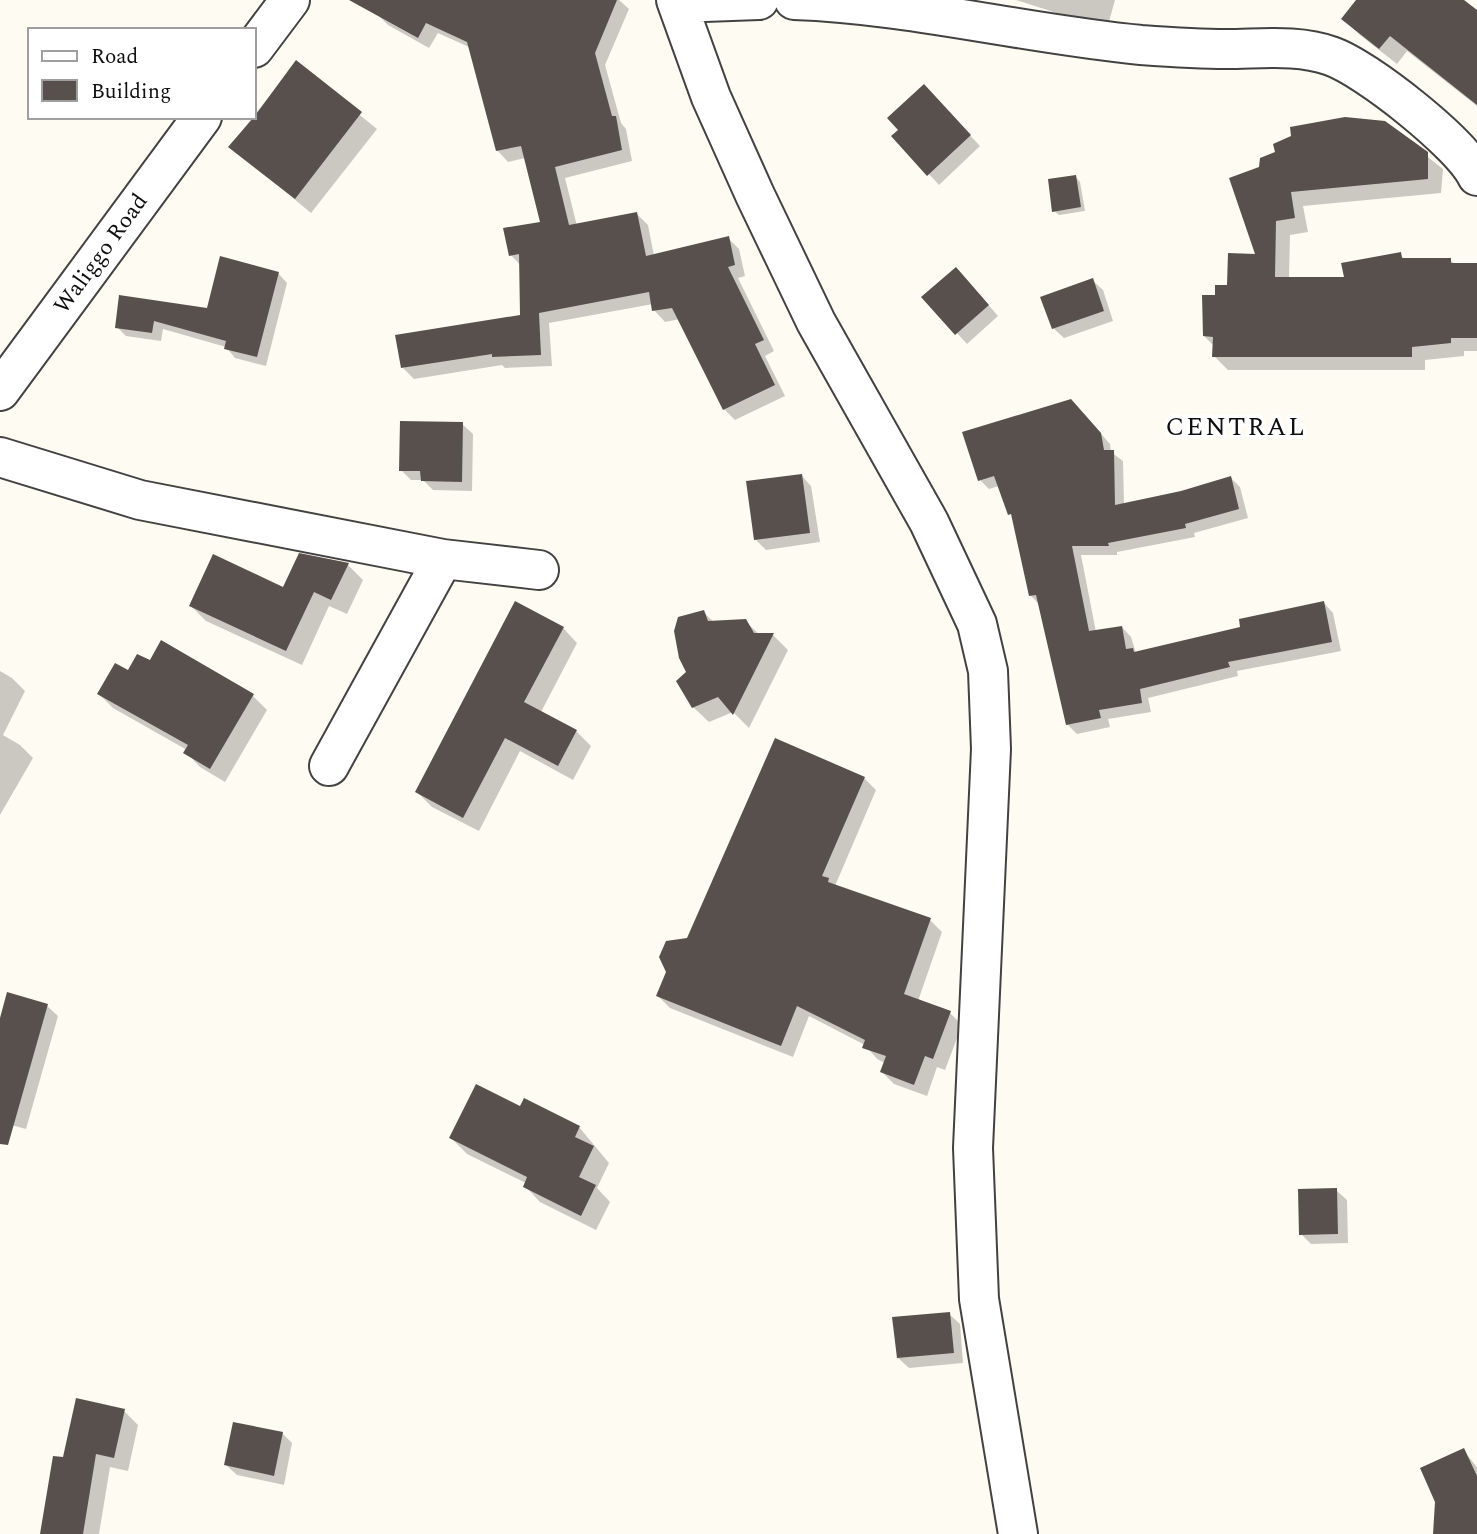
<svg xmlns="http://www.w3.org/2000/svg" width="1477" height="1534" font-family="Spectral,serif">
  <style>
    .shadow { fill: #0003 }
    .building { fill: #58504c }
    .lines { fill: none; stroke-linecap: round; stroke-linejoin: round }
    .minor-casing { stroke: #424242; stroke-width: 42 }
    .minor { stroke: #fff; stroke-width: 38 }
    .labels { text-anchor: middle; stroke-width: 7; stroke-linejoin: round; paint-order: stroke }
    .street-label { font-size: 23px; fill: #0f0f0f; stroke: #fff }
    .quarter-label { font-size: 26px; letter-spacing: 2px; fill: #0f0f0f; stroke: #fff }
  </style>
  <rect width="100%" height="100%" fill="#fefbf3"/>
  <!-- shadow -->
  <path class="shadow" d="M385,0H619L629,9L605,65L621,123L626,129L632,161L565,178L577,226L637,214L648,225L654,256L728,238L739,249L745,276L738,278L774,351L765,356L785,396L735,420L724,409L680,319L665,322L654,310L653,304L549,323L552,366L505,368L502,365L414,379L403,368L522,316L521,266L511,255L542,223L525,158L508,162L497,150L471,48L438,33L429,48L388,25L377,14Z
    M1016,0H1115L1107,29Z
    M1359,0H1461L1477,12V106L1407,51L1397,64L1360,35L1344,19Z
    M296,63L377,129L311,213L230,146Z
    M934,97L980,146L939,185L894,136Z
    M1385,123L1443,169L1441,193L1303,206L1308,232L1290,235L1289,278H1346L1400,254L1405,260H1450L1456,265H1477V351H1464V356L1425,360V370H1228L1214,356V346L1204,336L1228,287L1258,256L1231,179Z
    M1076,177L1080,182L1085,211L1059,215L1054,211Z
    M278,273L287,283L266,366L235,358L226,347L163,329L161,341L126,336L117,327L208,310Z
    M966,279L998,316L967,344L924,297Z
    M1092,280L1103,290L1113,321L1064,338L1053,328Z
    M1081,411L1110,444L1111,452L1123,461L1124,505L1182,493L1231,478L1240,487L1248,518L1194,533L1195,537L1117,552V555H1081L1096,632L1122,627L1131,637L1136,653L1242,628L1324,603L1333,613L1341,651L1237,671L1238,676L1148,698L1151,712L1108,719L1110,727L1077,734L1067,724L1040,605L1031,596L1014,519L999,486L989,489L980,480Z
    M462,424L473,434L472,491L433,490L423,480H411L401,470Z
    M801,475L811,486L820,542L766,550L755,539Z
    M348,565L363,580L347,614L329,606L302,665L206,621L191,606L284,589Z
    M703,612L714,622L745,621L760,635H773L788,650L749,728L733,712L709,722L693,707L688,672Z
    M563,628L577,643L541,712L576,731L591,746L573,780L520,751L479,831L432,807L417,792Z
    M162,643L253,696L267,710L225,782L200,767L186,752L187,750L113,708L99,694L128,673L151,662Z
    M0,671L12,678L25,691L3,735L20,745L33,758L0,815Z
    M864,778L876,790L835,886L930,920L942,932L918,1001L950,1013L962,1025L945,1070L937,1067L927,1096L894,1084L882,1072L885,1063L877,1059L865,1045L809,1016L793,1057L670,1008L658,996L688,939Z
    M47,1006L58,1016L26,1129L0,1122V1024Z
    M520,1108L579,1127L609,1163L597,1188L610,1202L596,1230L540,1202L525,1186L526,1183L467,1154L451,1138Z
    M1336,1190L1347,1200L1348,1243L1311,1244L1301,1234Z
    M949,1314L960,1324L963,1363L909,1368L898,1358Z
    M124,1411L138,1425L128,1471L110,1467L99,1534H42Z
    M282,1433L292,1443L284,1485L237,1475L226,1465Z
    M1463,1450L1477,1467V1534H1435Z"/>
  <!-- building -->
  <path class="building" d="M349,0H617L595,53L612,116H616L622,150L555,167L569,225L637,212L646,256L729,236L735,265L728,267L764,340L755,344L775,385L723,410L672,308L652,311L649,292L539,313L541,355L492,357V354L401,368L395,335L520,315L519,254L509,256L503,228L540,222L521,146L496,151L467,42L426,23L418,38Z
    M1356,0H1464L1477,10V105L1390,36L1379,49L1341,19Z
    M296,60L362,112L295,199L228,147L254,117Z
    M924,84L971,135L927,176L891,136L898,130L887,118Z
    M1345,117L1385,121L1428,152V179L1291,192L1295,218L1276,221L1275,277H1344L1341,263L1401,252L1402,258H1451V263H1477V338H1451V343L1412,347V357H1212L1213,337L1203,336L1202,295H1215V285H1227L1228,253L1255,254L1229,178L1259,167L1260,158L1275,152L1273,144L1291,136L1290,127Z
    M1076,175L1081,207L1052,212L1048,179Z
    M220,256L279,272L257,357L224,349L226,341L154,321L152,333L115,328L119,295L207,308Z
    M956,267L989,305L955,335L921,297Z
    M1093,278L1104,311L1052,329L1040,297Z
    M1071,399L1101,433L1104,450H1114L1115,505L1181,491L1231,476L1239,509L1185,524L1186,528L1108,543L1109,546H1072L1089,631L1122,626L1126,649L1133,648L1134,652L1240,627L1239,619L1324,601L1332,642L1228,662L1230,667L1140,689L1142,703L1099,710L1101,718L1066,725L1036,595L1029,596L1011,514L1008,515L994,476L978,481L962,432Z
    M400,421L463,422L462,482L421,481L420,471H399Z
    M802,474L810,533L754,540L746,481Z
    M299,553L349,563L331,600L314,592L286,651L189,606L213,554L283,587Z
    M515,601L564,627L524,702L577,730L558,766L505,738L463,818L415,792Z
    M704,610L708,621L746,619L754,633H774L733,715L718,697L692,708L676,681L686,672L679,658L674,631L678,617Z
    M161,640L254,694L210,769L183,753L188,745L97,694L115,663L128,670L137,654L150,660Z
    M775,738L865,777L822,876L829,878L828,882L931,918L904,994L951,1011L933,1059L925,1056L914,1085L880,1072L886,1056L862,1048L865,1040L797,1006L781,1046L656,996L666,972L659,957L666,941L687,938Z
    M7,992L48,1004L8,1145L0,1144V1018Z
    M476,1084L520,1106L524,1098L580,1126L575,1137L594,1146L579,1177L596,1185L581,1216L523,1187L527,1177L449,1138Z
    M1337,1188L1338,1234L1299,1235L1298,1189Z
    M950,1312L954,1353L897,1358L892,1317Z
    M76,1398L125,1409L114,1458L96,1454L83,1534H40L53,1456L63,1457Z
    M233,1422L283,1432L274,1476L224,1465Z
    M1464,1448L1477,1476V1534H1433L1435,1502L1420,1468Z"/>
  <g class="lines">
    <!-- minor casing -->
    <g class="minor-casing">
      <path id="minor" d="M676,0L711,97L755,195L816,322L929,522L977,624L988,671L991,749L973,1148L979,1299L1018,1534
        M794,0C910,4 1025,34 1141,45C1169,47 1198,49 1226,49C1261,49 1298,44 1331,56C1366,68 1461,143 1477,176
        M677,3L759,0
        M254,48L290,0
        M0,391L202,117
        M0,457L140,500L443,559L539,570
        M329,766L443,559"/>
    </g>
    <!-- minor -->
    <use href="#minor" class="minor"/>
  </g>
  <g class="labels">
    <!-- street labels -->
    <g class="street-label">
      <text transform="translate(100 253) rotate(-54)" y="8">Waliggo Road</text>
    </g>
    <!-- quarter labels -->
    <g class="quarter-label">
      <text x="1236" y="435">CENTRAL</text>
    </g>
  </g>
  <!-- legend -->
  <rect x="28" y="28" width="228" height="91" fill="#ffffff" stroke="#9f9f9f" stroke-width="2"/>
  <rect x="42" y="51" width="35" height="10" fill="#ffffff" stroke="#9f9f9f" stroke-width="2"/>
  <text x="91" y="63" font-size="21" fill="#0f0f0f">Road</text>
  <rect x="42" y="80" width="35" height="21" fill="#58504c" stroke="#9f9f9f" stroke-width="2"/>
  <text x="91" y="98" font-size="21" fill="#0f0f0f">Building</text>
</svg>
